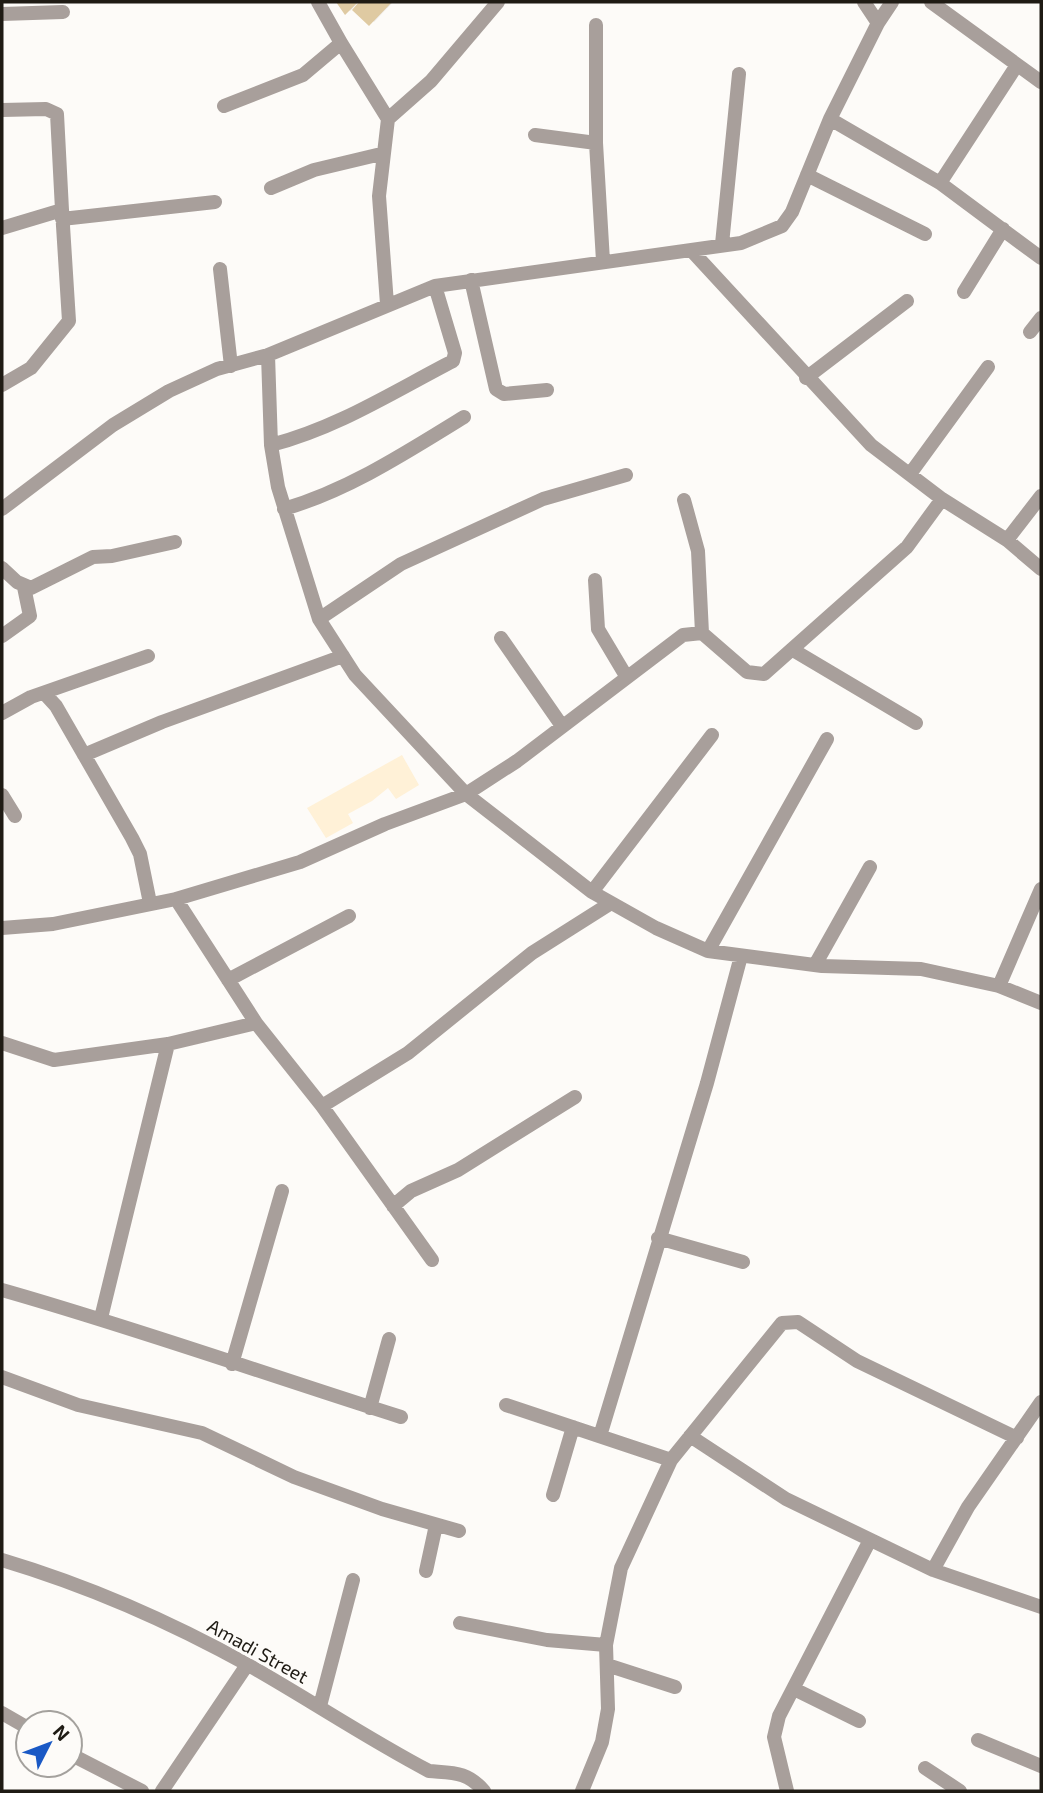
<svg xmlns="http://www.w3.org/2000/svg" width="1043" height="1793" font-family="'Exo 2',sans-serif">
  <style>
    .built { fill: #fff1d7 }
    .building { fill: #dfcaa2; filter: url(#shadow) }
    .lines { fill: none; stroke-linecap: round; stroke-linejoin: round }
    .minor { stroke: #a89f9b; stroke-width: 14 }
    .labels { text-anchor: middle; stroke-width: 6; stroke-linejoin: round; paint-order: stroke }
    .street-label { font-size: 19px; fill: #1f1b14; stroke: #fdfbf8 }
  </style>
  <defs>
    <filter id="shadow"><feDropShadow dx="4.5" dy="-4.5" stdDeviation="0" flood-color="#0004"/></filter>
  </defs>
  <rect width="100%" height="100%" fill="#fdfbf8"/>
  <!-- built -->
  <path class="built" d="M402,755L419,785L396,799L388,788L372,801L348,814L353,823L326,838L307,808Z"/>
  <!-- building -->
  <path class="building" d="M336,2H358L345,15Z
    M359,2H392L369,26L352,10Z"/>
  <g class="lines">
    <!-- minor -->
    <path class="minor" d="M864,2L878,23
      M931,2L1041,82
      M2,14L63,12
      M596,25V143
      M341,43L388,119
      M224,106L303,75L341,43L318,2
      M2,110L46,109L57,114L62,210L2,228
      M830,119L940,183L1041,258
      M535,135L596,143L603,261
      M807,175L925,234
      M940,183L1017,65
      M271,188L314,170L381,154
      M62,219L215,202
      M722,244L739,74
      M691,250L871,445L942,499L1007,540L1041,569
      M220,269L231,366
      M471,280L496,389L504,394L547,390
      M964,292L1003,229
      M387,304L379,196L388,119L431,81L498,2
      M1030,332L1041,318
      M268,355L271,445L278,487L319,619L355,675L466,794L592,892L656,928L708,951L822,966L921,969L999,986L1041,1003
      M806,378L907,301
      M2,385L31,368L69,321L62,210
      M271,445C337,428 393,392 453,361L455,353L435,286
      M910,474L988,367
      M684,500L698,551L702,633
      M2,509L113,425L169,391L217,369L268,355L435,286L741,243L782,226L792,212L830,119L878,23L892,2
      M284,509C349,490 407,452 464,417
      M1007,540L1041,496
      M2,568L17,582L31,588L93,557L112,556L175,542
      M595,580L598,629L626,676
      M319,619L401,564L543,499L626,475
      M2,636L30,616L24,587
      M501,638L562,726
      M793,650L916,723
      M45,694L56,706L132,838L140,854L150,903
      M2,713L31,697L148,656
      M84,755L162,722L343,656
      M2,795L15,816
      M592,892L712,735
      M176,899L256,1023L322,1106L432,1260
      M2,928L53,924L176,899L300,862L385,824L466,794L517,761L683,635L702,633L747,672L764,674L907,547L942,499
      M708,951L827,739
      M815,965L870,867
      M228,980L349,916
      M999,986L1041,889
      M2,1043L54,1060L168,1044L256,1023
      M322,1106L408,1053L532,953L611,903
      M393,1206L411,1191L458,1170L575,1097
      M658,1238L743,1262
      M2,1290C136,1328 268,1375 401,1417
      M101,1318L168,1044
      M232,1364L282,1191
      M2,1377L78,1405L202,1433L294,1477L382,1509L459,1531
      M506,1405L671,1460
      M370,1408L389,1339
      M600,1436L707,1083L741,956
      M690,1436L786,1499L933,1570L1041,1607
      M553,1495L573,1427
      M2,1560C89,1586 171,1622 250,1666C310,1700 368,1739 429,1771C453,1773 467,1771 484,1791
      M933,1570L968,1507L1041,1402
      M426,1571L436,1525
      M460,1623L547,1640L606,1645
      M607,1665L675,1687
      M794,1689L859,1721
      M320,1706L353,1580
      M2,1713L28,1728
      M978,1740L1041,1766
      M70,1754L142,1791
      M925,1768L960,1791
      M162,1791L247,1665
      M582,1791L602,1742L608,1709L606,1645L621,1568L671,1460L782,1323L798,1322L857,1361L1017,1438
      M787,1791L774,1737L779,1716L870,1540"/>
  </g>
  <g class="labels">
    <!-- street labels -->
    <g class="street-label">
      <text transform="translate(258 1651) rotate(29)" y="7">Amadi Street</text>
    </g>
  </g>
  <!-- border -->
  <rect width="1043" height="1793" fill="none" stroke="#1f1b14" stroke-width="7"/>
  <!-- north arrow -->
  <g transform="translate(49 1744) rotate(48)"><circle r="33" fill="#fdfbf8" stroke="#a4a19d" stroke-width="2"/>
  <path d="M0-5L12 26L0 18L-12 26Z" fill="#1a59c5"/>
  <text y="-10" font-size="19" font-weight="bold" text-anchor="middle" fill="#1f1b14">N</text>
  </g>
</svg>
